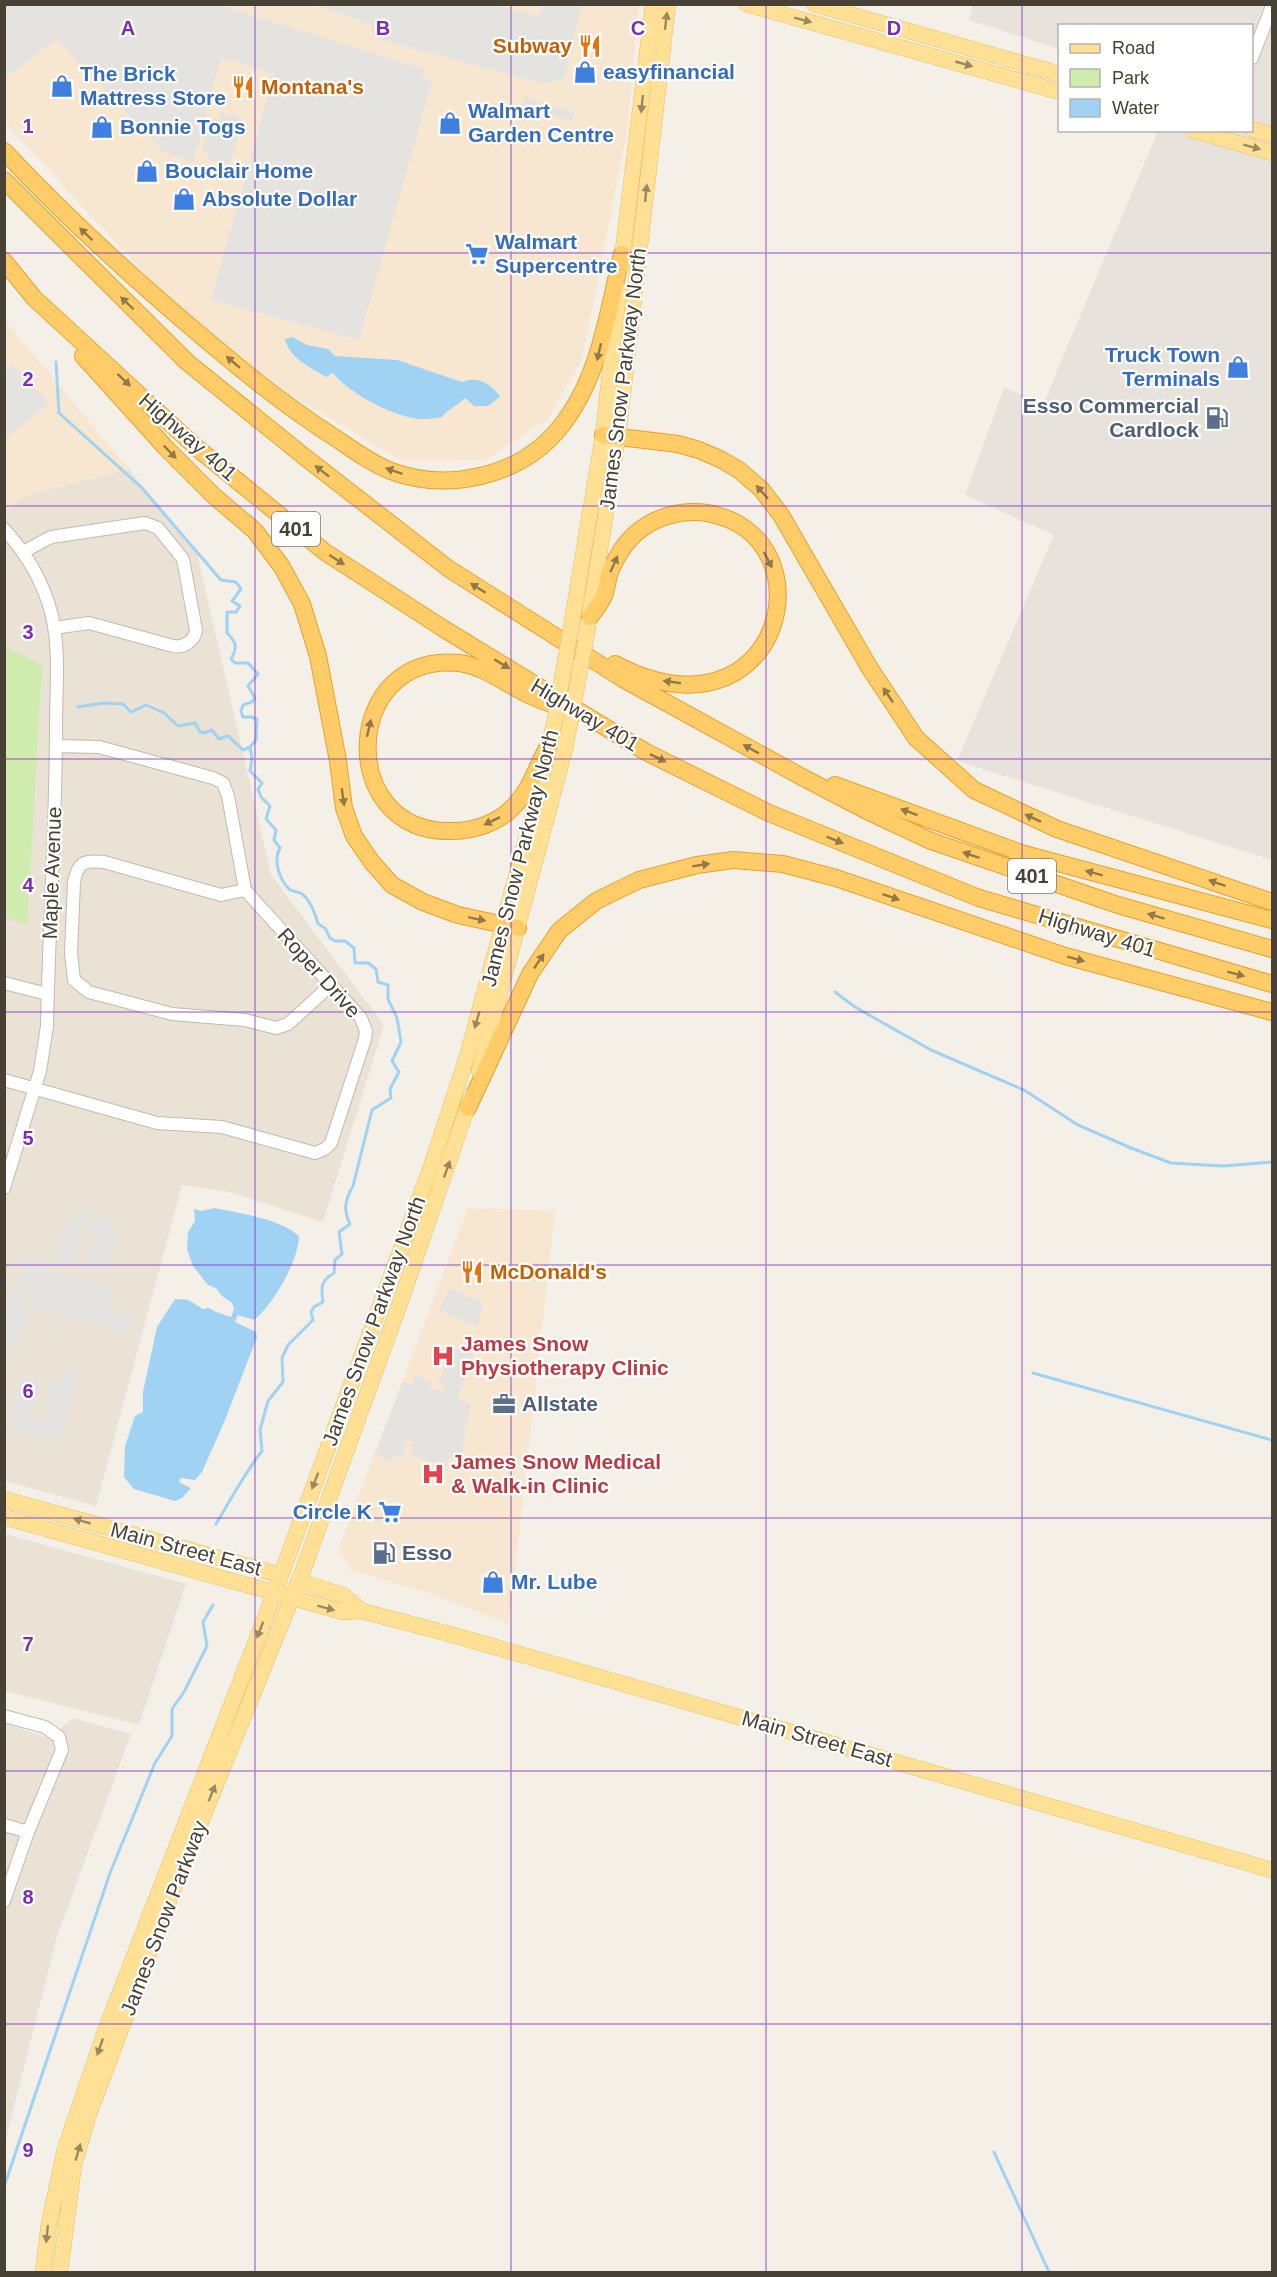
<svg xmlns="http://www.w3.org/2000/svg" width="1277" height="2277" font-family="Arial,sans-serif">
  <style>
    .residential { fill: #e9e2d5 }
    .commercial { fill: #f7e7d1 }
    .industrial { fill: #e7e2dc }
    .green { fill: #cfebad }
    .parking { fill: #e5e3df }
    .water { fill: #a0d2f4 }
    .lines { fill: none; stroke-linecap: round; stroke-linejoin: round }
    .stream { stroke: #a0d2f4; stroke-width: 3 }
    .minor-casing { stroke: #c3bbac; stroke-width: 14 }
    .major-casing { stroke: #eac05f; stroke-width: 16 }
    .highway-casing { stroke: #e6a22f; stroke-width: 18 }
    .minor { stroke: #fff; stroke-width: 12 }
    .major { stroke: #ffe095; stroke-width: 15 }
    .highway { stroke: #ffcc67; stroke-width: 16 }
    .major-bridge-casing { stroke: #eac05f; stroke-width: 16; stroke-linecap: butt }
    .major-bridge { stroke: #ffe095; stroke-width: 15 }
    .oneway { fill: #9a8960 }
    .oneway2 { fill: #917949 }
    .grid { fill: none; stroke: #7b2cbf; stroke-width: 1.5; stroke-opacity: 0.55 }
    .labels { text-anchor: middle; stroke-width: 4.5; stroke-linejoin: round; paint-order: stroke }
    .shield { fill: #fff; stroke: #7f7a72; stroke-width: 1.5 }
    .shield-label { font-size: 20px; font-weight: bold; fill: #484135 }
    .food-label { font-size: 21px; font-weight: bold; fill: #c56008; stroke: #fff; text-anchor: start }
    .shop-label { font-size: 21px; font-weight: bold; fill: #366cbe; stroke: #fff; text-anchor: start }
    .street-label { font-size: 21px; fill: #484135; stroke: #fff }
    .service-label { font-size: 21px; font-weight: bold; fill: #4e5e75; stroke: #fff; text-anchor: start }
    .health-label { font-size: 21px; font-weight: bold; fill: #be3a42; stroke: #fff; text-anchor: start }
    .grid-label { font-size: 20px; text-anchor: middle; font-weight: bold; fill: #7b2cbf; stroke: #fff; stroke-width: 4.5; stroke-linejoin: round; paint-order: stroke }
  </style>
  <rect width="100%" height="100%" fill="#f4f0e7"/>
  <!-- residential -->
  <path class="residential" d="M129,469L197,553L271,875L384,1025L323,1222L229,1192L182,1185L96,1506L5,1481L4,509L6,510L24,496Z
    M5,1534L186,1584L139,1725L5,1691Z
    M73,1718L131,1734L57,1937L5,2142V1724L49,1738Z"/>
  <!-- commercial -->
  <path class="commercial" d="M4,5H639L627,132L582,360L548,419L485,460L402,461L255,374L173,304L5,123Z
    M4,319L129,469L24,496L6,510L5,509Z
    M468,1208L555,1211L509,1624L426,1592L350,1570L339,1548Z"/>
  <!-- industrial -->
  <path class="industrial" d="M973,5H1272V860L957,761L1054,535L965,495L1004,388L1044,402L1158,131L1252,130V26H1060L1059,49L969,20Z"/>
  <!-- green -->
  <path class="green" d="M5,647L42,665L27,925L5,917Z"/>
  <!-- parking -->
  <path class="parking" d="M5,4L219,5L424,69L422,78L432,81L359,340L211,300L274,74L221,57L193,163L164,152L57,39L5,78Z
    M313,4L494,5L539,16L543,5H582L564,80L541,83L375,38L371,25Z
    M524,97L574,112L572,121L522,105Z
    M221,112L243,118L230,166L207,159L208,154L201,152L211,118L219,120Z
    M13,364L49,403L5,439V372Z
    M77,1209L91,1213L89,1223L94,1224L96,1215L112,1220L109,1232L117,1234L106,1274L83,1268L89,1244L96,1246L99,1235L78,1229L75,1240L82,1242L75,1266L54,1260L65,1221L73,1222Z
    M26,1256L48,1261L46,1270L115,1288L110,1310L134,1316L131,1327L125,1326L124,1331L26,1306L33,1278L29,1276L20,1310L28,1312L19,1348L5,1345V1320H7L9,1313L5,1312V1303L8,1288L18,1290Z
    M450,1288L483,1302L478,1327L439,1310Z
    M452,1348L474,1354L457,1400L471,1404L470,1415L465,1426L463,1455L459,1462L450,1458L446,1467L410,1456L414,1443L400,1438V1441L407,1443L401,1459L393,1456L390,1461L374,1455L403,1382L412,1384L416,1375L432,1383L431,1388L443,1392L444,1387L437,1384Z
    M64,1370L79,1372L63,1435L55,1434L54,1440L7,1428L20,1375L41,1380L34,1408L26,1407L28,1416L44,1421L53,1414L43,1411L50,1382L61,1384Z"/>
  <!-- water -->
  <path class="water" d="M292,337L307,345L328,349L335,356L397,360L462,382C477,376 491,383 500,397L488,406H474L465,398C456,407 448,409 442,417C435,418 426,420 419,419C392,416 350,394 333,373L326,377C310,367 289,358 285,339Z
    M214,1208C239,1213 281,1219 299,1236C299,1260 273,1305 254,1320L238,1315L235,1322L256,1332L257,1337L225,1420L202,1472L195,1480L181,1478L179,1482L191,1488L182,1498L175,1501L134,1489L124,1477L125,1446L135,1416L143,1412V1392L157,1327L175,1299L188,1300L203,1309L209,1308L216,1312L231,1317L234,1309L232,1303L222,1296L216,1288L208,1285L193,1266L187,1249L188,1232L195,1221L194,1209L202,1211Z"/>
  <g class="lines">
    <!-- stream -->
    <path class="stream" d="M56,362L59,413L142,488L221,580L236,582L241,589L232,601L240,606L236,612H227V633C236,642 238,647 231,659L235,663H248L258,674L248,686L255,698L252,702L243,705L241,711L243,717H251L257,719L256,740L250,747L252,759L250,771L262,783L258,789L261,797L270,806L266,819L276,830L274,840L280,848C273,860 279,879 289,889C292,892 298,891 302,894C310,900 316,915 318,924L325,928L330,938L335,941H345L354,948L355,963H368L376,969L378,982L388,985V999L397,1018L401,1042L392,1061L399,1072L390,1089L391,1098L372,1110L353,1186C345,1200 343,1210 350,1224L339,1232L342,1254L335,1260L334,1273C320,1281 321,1288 323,1302L314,1307L311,1312L313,1320L288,1345L282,1358L283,1382L268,1401L260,1430L262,1451C244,1474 231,1499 216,1524
      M78,707L104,703L123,704L131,712L146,705L164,713L178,726L195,723L200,732L205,733L212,730L219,739L228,736L243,750L250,747
      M835,992L855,1007L931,1050L1024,1090L1078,1125L1131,1148L1171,1163L1223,1166L1272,1162
      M1033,1373L1272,1440
      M994,2152L1049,2272
      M4,2187L110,1873L155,1763L172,1736V1709L184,1692L207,1646L203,1622L213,1605"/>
    <!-- minor casing -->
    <g class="minor-casing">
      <path id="minor" d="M1252,58L1272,6
        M4,529C27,554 44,583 52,616C60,651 56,690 56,725C56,826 49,926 47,1026L40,1071L4,1188
        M23,552L51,537L145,523L158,528L183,559L196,630C195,641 183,648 173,646L89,623L54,628
        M245,890L221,895L104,862C84,860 78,862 74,882L71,953L74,980L89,992L172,1014L245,1020L276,1028L288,1024L331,985
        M4,983L47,994
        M4,1080L157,1123L222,1127L315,1153L325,1149L331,1143L365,1039L366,1031L361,1018L245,890L228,796L223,783L213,778L99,747L56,746
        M4,1716L45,1727L59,1737L62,1750L28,1832L4,1901
        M4,1825L28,1832"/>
    </g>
    <!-- major casing -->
    <g class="major-casing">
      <path id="major" d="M746,4L1060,92
        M814,4L1060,74
        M1252,129L1272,135
        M1192,130L1272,153
        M621,266L653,4
        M573,615L603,435L619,290
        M585,645L618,436L668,4
        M479,1071L565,749
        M4,1499L281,1575
        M4,1517L343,1612L362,1611L453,1635L1272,1870
        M299,1581L343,1595L362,1611
        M43,2272L49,2223L65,2149L104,2034L270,1605L431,1167L468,1053L536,802L555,719
        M60,2272L74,2165L89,2114L174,1888L302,1573L400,1303L471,1097"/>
    </g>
    <!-- highway casing -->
    <g class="highway-casing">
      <path id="highway" d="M4,151C78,230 158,301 241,369C274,396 304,418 340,441C356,452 373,464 391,471C446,492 518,477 557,431C599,382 607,316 622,254
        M4,180L187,362L306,458L449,569L623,679L802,777L865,810L931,841L1118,905L1272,949
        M4,261L34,298L197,448L325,552L444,629L646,752L769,813L979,898L1272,984
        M83,356L166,448L214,496L255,531L282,567L302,604L318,656L338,761L344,808L354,836L371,861L392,885L423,902L458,915L518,928
        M603,435L678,444L699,450L720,459L739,470L761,489L781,515L869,667L916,738L974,790L1057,829L1272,902
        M590,617C594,611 600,604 603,598C607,590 607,580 610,572C616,557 624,544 635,534C654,517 681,509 707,513C834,535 782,751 615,664
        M550,743C537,764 532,788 514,806C499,823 474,831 452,831C335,834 342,651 459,663C483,666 503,682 525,693C534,698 544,701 554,705
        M835,785L1024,854L1272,920
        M468,1108L530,974L559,931L596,901L639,880L697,865L733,860L783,864L836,878L1065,956L1272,1012"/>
    </g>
    <!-- minor -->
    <use href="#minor" class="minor"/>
    <!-- major -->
    <use href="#major" class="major"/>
    <!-- highway -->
    <use href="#highway" class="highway"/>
    <!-- major-bridge casing -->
    <g class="major-bridge-casing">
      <path id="major-bridge" d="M555,719L573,615
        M565,749L585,645"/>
    </g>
    <!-- major-bridge -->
    <use href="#major-bridge" class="major-bridge"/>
  </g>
  <!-- one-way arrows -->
  <defs><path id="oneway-solid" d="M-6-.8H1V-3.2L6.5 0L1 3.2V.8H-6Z" transform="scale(1.5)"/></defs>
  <g class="oneway">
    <use href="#oneway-solid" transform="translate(803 20) rotate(15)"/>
    <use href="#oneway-solid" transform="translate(666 21) rotate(-83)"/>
    <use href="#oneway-solid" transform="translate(964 64) rotate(16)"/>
    <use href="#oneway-solid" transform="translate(642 104) rotate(96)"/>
    <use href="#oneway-solid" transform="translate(1252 147) rotate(15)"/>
    <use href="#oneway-solid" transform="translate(646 193) rotate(-84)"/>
    <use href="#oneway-solid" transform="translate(477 1020) rotate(106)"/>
    <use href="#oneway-solid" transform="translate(447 1169) rotate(-71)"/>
    <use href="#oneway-solid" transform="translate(315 1481) rotate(111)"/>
    <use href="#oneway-solid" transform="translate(82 1521) rotate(-164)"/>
    <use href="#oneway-solid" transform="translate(326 1608) rotate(15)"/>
    <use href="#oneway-solid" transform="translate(260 1630) rotate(111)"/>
    <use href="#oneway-solid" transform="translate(212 1793) rotate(-68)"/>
    <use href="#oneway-solid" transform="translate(100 2047) rotate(109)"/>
    <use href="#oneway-solid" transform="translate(78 2152) rotate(-74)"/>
    <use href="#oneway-solid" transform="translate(47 2234) rotate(96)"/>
  </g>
  <g class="oneway2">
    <use href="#oneway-solid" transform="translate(86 234) rotate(-136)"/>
    <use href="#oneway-solid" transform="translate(127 303) rotate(-136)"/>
    <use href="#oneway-solid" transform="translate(599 352) rotate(103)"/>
    <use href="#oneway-solid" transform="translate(233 362) rotate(-140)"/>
    <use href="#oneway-solid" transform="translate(124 380) rotate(43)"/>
    <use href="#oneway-solid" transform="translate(170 452) rotate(46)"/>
    <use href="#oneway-solid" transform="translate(322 471) rotate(-142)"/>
    <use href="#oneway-solid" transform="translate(394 471) rotate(-161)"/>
    <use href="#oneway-solid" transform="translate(762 492) rotate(-132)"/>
    <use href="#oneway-solid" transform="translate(337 560) rotate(33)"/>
    <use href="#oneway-solid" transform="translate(768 560) rotate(63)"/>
    <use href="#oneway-solid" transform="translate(614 564) rotate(-66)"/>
    <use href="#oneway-solid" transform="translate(478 588) rotate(-148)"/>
    <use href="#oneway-solid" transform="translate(502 664) rotate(31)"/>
    <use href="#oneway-solid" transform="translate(672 682) rotate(-172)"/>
    <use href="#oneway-solid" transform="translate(888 695) rotate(-124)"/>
    <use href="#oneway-solid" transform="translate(369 728) rotate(-77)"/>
    <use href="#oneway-solid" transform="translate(751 749) rotate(-151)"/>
    <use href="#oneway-solid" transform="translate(658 758) rotate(26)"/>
    <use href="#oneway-solid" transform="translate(343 797) rotate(82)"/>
    <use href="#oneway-solid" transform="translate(909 812) rotate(-160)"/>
    <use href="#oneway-solid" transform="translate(1033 818) rotate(-155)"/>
    <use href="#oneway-solid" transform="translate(492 821) rotate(154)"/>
    <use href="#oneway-solid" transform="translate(835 840) rotate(22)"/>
    <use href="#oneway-solid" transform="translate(971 855) rotate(-161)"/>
    <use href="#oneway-solid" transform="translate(701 865) rotate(-9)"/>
    <use href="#oneway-solid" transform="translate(1094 873) rotate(-165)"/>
    <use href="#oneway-solid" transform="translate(1217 883) rotate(-161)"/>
    <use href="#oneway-solid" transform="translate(891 897) rotate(19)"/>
    <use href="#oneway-solid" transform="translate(1156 916) rotate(-163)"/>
    <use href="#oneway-solid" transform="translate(477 919) rotate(12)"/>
    <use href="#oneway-solid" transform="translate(1076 959) rotate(15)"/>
    <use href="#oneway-solid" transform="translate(539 961) rotate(-56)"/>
    <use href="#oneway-solid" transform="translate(1236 974) rotate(15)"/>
  </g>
  <!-- grid -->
  <path class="grid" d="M255,4V2272M511,4V2272M766,4V2272M1022,4V2272M4,253H1272M4,506H1272M4,759H1272M4,1012H1272M4,1265H1272M4,1518H1272M4,1771H1272M4,2024H1272"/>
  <!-- icons -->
  <defs>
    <g id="restaurant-bare" transform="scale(1.8)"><path d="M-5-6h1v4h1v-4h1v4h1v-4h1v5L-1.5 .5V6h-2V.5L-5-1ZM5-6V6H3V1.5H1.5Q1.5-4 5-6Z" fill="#e8710a" stroke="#fff" stroke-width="2.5" paint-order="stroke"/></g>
    <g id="shop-bare" transform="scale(1.8)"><path d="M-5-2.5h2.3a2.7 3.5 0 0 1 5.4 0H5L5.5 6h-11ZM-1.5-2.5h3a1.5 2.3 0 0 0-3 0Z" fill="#3f7fe0" stroke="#fff" stroke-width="2.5" paint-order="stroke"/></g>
    <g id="supermarket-bare" transform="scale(1.8)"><path d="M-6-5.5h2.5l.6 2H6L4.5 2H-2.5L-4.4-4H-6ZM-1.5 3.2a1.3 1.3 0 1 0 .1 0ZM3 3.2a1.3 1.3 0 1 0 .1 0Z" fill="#3f7fe0" stroke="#fff" stroke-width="2.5" paint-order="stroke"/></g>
    <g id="fuel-bare" transform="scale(1.8)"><path d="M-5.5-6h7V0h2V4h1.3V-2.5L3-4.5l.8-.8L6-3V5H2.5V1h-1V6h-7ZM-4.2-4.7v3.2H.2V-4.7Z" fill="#5c6f8a" stroke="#fff" stroke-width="2.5" paint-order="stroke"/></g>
    <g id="hospital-bare" transform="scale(1.8)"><path d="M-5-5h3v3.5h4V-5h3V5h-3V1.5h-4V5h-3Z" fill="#e0444e" stroke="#fff" stroke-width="2.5" paint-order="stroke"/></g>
    <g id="office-bare" transform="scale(1.8)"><path d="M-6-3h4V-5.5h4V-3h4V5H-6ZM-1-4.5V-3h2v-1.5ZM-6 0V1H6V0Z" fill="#5c6f8a" stroke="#fff" stroke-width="2.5" paint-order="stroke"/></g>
  </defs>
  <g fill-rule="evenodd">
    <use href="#restaurant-bare" x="590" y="46"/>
    <use href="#shop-bare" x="585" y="72"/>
    <use href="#shop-bare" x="62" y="86"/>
    <use href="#restaurant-bare" x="243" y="87"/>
    <use href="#shop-bare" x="450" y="123"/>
    <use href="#shop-bare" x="102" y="127"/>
    <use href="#shop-bare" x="147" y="171"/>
    <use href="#shop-bare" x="184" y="199"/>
    <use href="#supermarket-bare" x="477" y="254"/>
    <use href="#shop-bare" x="1238" y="367"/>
    <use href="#fuel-bare" x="1217" y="418"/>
    <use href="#restaurant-bare" x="472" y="1272"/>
    <use href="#hospital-bare" x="443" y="1356"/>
    <use href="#office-bare" x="504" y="1404"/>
    <use href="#hospital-bare" x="433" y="1474"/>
    <use href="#supermarket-bare" x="390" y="1512"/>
    <use href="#fuel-bare" x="384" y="1553"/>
    <use href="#shop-bare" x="493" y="1582"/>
  </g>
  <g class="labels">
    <!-- shield labels -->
    <g class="shield">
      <rect x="272" y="512" width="48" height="34" rx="4.5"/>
      <rect x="1008" y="859" width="48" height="34" rx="4.5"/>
    </g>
    <g class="shield-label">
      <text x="296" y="536">401</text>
      <text x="1032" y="883">401</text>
    </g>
    <!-- food labels -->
    <g class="food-label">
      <text x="572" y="53" text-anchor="end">Subway</text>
      <text x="261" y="94">Montana's</text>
      <text x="490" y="1279">McDonald's</text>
    </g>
    <!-- shop labels -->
    <g class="shop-label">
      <text x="603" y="79">easyfinancial</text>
      <text x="80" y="81">The Brick<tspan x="80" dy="24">Mattress Store</tspan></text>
      <text x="468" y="118">Walmart<tspan x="468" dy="24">Garden Centre</tspan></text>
      <text x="120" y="134">Bonnie Togs</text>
      <text x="165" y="178">Bouclair Home</text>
      <text x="202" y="206">Absolute Dollar</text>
      <text x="495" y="249">Walmart<tspan x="495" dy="24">Supercentre</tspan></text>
      <text x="1220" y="362" text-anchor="end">Truck Town<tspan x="1220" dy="24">Terminals</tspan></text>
      <text x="372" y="1519" text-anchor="end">Circle K</text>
      <text x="511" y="1589">Mr. Lube</text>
    </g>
    <!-- street labels -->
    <g class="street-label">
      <text transform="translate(623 379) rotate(-83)" y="7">James Snow Parkway North</text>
      <text transform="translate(188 437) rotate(41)" y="7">Highway 401</text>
      <text transform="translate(585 715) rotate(31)" y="7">Highway 401</text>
      <text transform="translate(520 858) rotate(-76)" y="7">James Snow Parkway North</text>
      <text transform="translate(52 873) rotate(-88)" y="7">Maple Avenue</text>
      <text transform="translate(1097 933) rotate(17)" y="7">Highway 401</text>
      <text transform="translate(319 973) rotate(48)" y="7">Roper Drive</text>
      <text transform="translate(374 1321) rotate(-70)" y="7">James Snow Parkway North</text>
      <text transform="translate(186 1549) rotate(15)" y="7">Main Street East</text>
      <text transform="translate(817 1739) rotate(16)" y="7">Main Street East</text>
      <text transform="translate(164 1918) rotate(-69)" y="7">James Snow Parkway</text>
    </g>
    <!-- service labels -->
    <g class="service-label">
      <text x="1199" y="413" text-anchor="end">Esso Commercial<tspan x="1199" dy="24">Cardlock</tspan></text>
      <text x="522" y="1411">Allstate</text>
      <text x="402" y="1560">Esso</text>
    </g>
    <!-- health labels -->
    <g class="health-label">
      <text x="461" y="1351">James Snow<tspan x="461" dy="24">Physiotherapy Clinic</tspan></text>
      <text x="451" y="1469">James Snow Medical<tspan x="451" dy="24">&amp; Walk-in Clinic</tspan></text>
    </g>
  </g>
  <g class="grid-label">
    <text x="128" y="35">A</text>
    <text x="383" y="35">B</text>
    <text x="638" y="35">C</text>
    <text x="894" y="35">D</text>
    <text x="28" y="133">1</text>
    <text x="28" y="386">2</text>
    <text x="28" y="639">3</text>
    <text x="28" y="892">4</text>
    <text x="28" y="1145">5</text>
    <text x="28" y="1398">6</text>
    <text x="28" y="1651">7</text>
    <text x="28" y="1904">8</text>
    <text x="28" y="2157">9</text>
  </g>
  <!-- border -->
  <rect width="1277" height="2277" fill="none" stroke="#484135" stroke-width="12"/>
  <!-- legend -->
  <rect x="1058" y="24" width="195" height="108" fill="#ffffff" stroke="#b6b3ae" stroke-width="1.5"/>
  <rect x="1070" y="44" width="30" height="9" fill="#ffe095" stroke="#b6b3ae" stroke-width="1.5"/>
  <text x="1112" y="54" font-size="18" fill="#484135">Road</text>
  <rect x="1070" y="69" width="30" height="18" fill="#cfebad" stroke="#b6b3ae" stroke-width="1.5"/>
  <text x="1112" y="84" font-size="18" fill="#484135">Park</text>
  <rect x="1070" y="99" width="30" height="18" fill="#a0d2f4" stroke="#b6b3ae" stroke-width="1.5"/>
  <text x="1112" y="114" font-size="18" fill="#484135">Water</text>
</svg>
